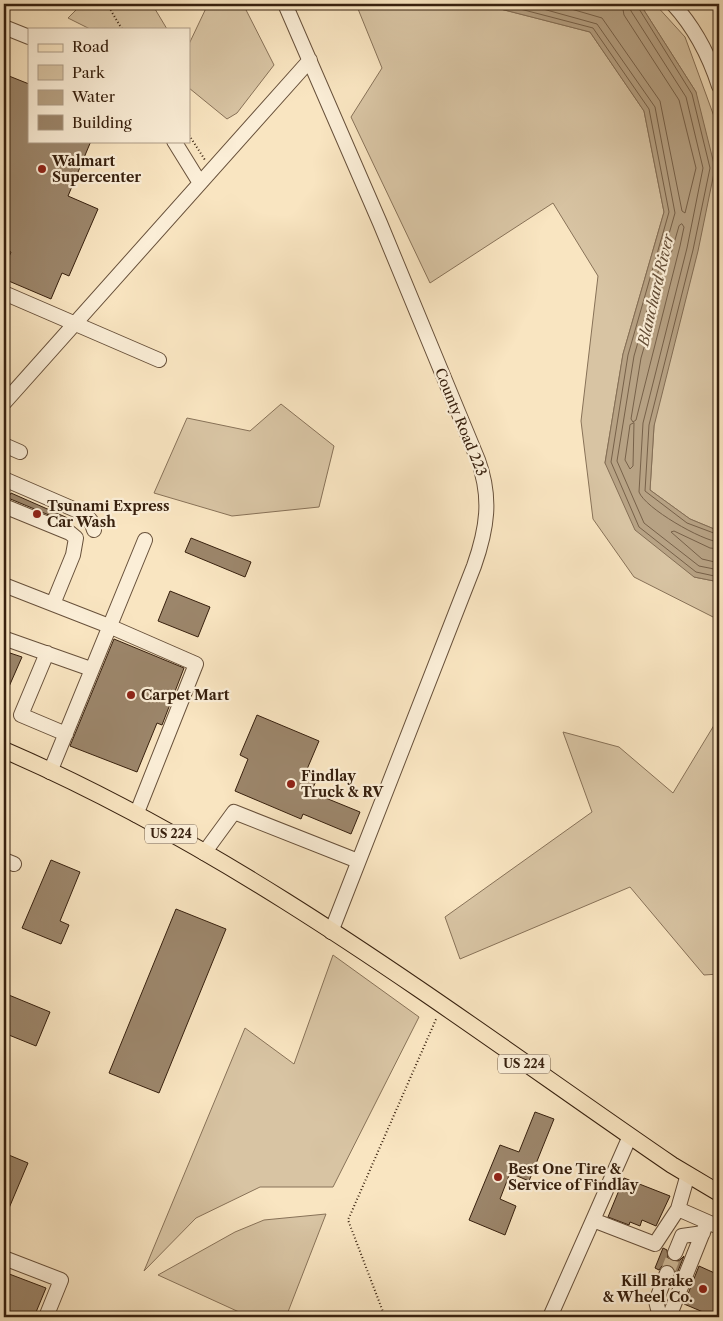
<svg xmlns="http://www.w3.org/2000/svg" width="723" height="1321" font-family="'Libre Caslon Text',serif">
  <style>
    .green { fill: #d8c4a3; stroke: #887258 }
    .water { fill: #b7a284; stroke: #846e55 }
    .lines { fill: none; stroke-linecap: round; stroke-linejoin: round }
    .shore { stroke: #776149; stroke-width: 1 }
    .building { fill: #9c866b; stroke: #37200e }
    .minor-tunnel { stroke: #d2be9d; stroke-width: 14; stroke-dasharray: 14 7; stroke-linecap: butt }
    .minor-casing { stroke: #68513b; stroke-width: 16 }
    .major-casing { stroke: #37200e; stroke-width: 18 }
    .path { stroke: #37200e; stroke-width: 2; stroke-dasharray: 1 2.5; stroke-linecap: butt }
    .minor { stroke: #fbeed7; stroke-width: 14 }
    .major { stroke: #f9e5c1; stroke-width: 16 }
    .poi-dot { fill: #8f2418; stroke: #fbeed7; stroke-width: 2 }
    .labels { text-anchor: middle; stroke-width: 4.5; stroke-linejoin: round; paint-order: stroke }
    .shield { fill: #fbeed7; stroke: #725e4a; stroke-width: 1 }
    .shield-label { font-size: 12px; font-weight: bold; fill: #37200e }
    .poi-label { font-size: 14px; font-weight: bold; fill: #37200e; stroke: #fbeed7; text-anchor: start }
    .street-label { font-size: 14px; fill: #37200e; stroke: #fbeed7 }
    .water-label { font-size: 15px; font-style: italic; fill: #644e37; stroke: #fbeed7 }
  </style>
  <rect width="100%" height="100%" fill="#f9e5c1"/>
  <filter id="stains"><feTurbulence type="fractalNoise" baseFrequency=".004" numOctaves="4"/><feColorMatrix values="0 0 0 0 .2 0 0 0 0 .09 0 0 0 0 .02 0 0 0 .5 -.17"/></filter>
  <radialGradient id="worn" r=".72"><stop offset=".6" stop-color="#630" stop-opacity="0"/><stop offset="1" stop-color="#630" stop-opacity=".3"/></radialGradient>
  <!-- green -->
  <path class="green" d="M79,4H152L167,29H90L68,18L80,6Z
    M208,4H243L274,65L237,113L227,119L189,88V44Z
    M356,4H481L590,32L644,111L664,212L623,354L605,463L694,577L719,582V620L634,577L593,519L581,421L598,276L553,203L430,283L351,117L382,68Z
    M640,4H655L685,37L719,130V531L690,519L650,490L654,426L696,92Z
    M281,404L334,446L319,507L232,516L154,493L187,418L250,431Z
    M719,717V974L704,975L630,887L460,959L445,917L592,812L563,732L619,747L673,793Z
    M333,955L419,1017L333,1187H260L196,1218L144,1271L245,1028L294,1064Z
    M326,1214L286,1317H250L158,1275L235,1232L264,1220Z"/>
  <!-- water -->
  <path class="water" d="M481,4H640L696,92L715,168L698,251L654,426L650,490L690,519L719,531V582L694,577L635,530L605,463L623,354L664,212L644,111L590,32Z"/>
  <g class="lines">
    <!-- shore -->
    <path class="shore" d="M501,4L593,28L649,109L669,212L628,355L611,462L639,527L696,572L719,577
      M525,4L597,24L655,107L675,213L634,356L617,461L644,523L699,566L719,570
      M554,4L602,18L660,101L682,211L685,213L696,168L679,100L624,15L622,4
      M629,4L631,11L686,97L703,168L687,248L643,423L639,492C645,508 702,541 719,542
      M636,4L692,94L710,168L693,250L649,425L645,491L687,523L719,535
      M682,224L684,227L680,246L636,420L633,422L631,419L641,358L679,226Z
      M634,423L633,466L630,469L625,460L630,425Z
      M719,549L710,548L674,531L671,532L702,559L719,563"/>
  </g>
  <!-- building -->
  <path class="building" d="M4,74L29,84V141H91L68,196L98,209L69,276L62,273L51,299L4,279V269L11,252L4,249Z
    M11,493L70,519L68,523L8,498Z
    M191,538L251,562L245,577L185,552Z
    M170,591L210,607L198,637L158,621Z
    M114,639L184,668L162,725L157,723L137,772L70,746Z
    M4,651L22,657L4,698Z
    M257,715L319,741L305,774L317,779L311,792L360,812L351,834L303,814L301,819L235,791L248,759L240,755Z
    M51,860L80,872L60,921L69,925L61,944L22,928Z
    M176,909L226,929L159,1093L109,1073Z
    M4,993L50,1012L36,1046L4,1033Z
    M535,1112L554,1119L529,1181L510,1173L500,1199L516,1206L505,1235L469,1220L500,1145L519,1152Z
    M4,1153L28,1163L4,1220Z
    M624,1178L670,1196L656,1226L642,1220L640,1226L630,1222L629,1225L608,1217Z
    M663,1248L667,1250L668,1258L672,1261L680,1260L684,1256L676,1276L674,1268L670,1265L662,1266L659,1270L655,1268Z
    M699,1266L719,1275V1307L715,1317L684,1304Z
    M4,1272L46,1288L34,1317H15L4,1313Z"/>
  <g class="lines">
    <!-- minor-tunnel -->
    <path class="minor-tunnel" d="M667,1273L675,1253"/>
    <!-- minor casing -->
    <g class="minor-casing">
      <path id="minor" d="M285,4L380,223L478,460C492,498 487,529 474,566L331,932
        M673,4C695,28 709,55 719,86
        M4,27L29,37
        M174,141L200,183
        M4,293L159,360
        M4,403L310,60
        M4,445L20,452
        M4,479L85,514L91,521L94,530
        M4,506L70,533L76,538L73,555L53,604
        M4,585L109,626L196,664L136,815
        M6,639L91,669
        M47,653L21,715L66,734
        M50,772L145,540
        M204,853L234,812L358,861
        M4,860L14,864
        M630,1136L593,1220L655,1244L678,1209
        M688,1174L678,1209L719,1227
        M675,1253L682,1236L703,1233
        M4,1258L61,1280L46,1317
        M550,1317L593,1220
        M660,1317L656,1301L667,1273
        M669,1317L707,1222"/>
    </g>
    <!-- major casing -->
    <g class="major-casing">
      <path id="major" d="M4,750C245,854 456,1017 672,1165L719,1193"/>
    </g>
    <!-- path -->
    <path class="path" d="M107,4L122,29
      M189,135L205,160
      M385,1317L348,1220L437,1017"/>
    <!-- minor -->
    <use href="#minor" class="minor"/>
    <!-- major -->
    <use href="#major" class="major"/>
  </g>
  <!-- markers -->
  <g class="poi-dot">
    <circle cx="42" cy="169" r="5"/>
    <circle cx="37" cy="514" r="5"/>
    <circle cx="131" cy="695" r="5"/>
    <circle cx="291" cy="784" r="5"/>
    <circle cx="498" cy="1177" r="5"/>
    <circle cx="703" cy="1289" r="5"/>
  </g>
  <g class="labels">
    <!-- shield labels -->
    <g class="shield">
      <rect x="145" y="824.5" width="52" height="19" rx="4"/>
      <rect x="498" y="1054.5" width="52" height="19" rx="4"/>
    </g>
    <g class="shield-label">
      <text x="171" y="838">US 224</text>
      <text x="524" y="1068">US 224</text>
    </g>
    <!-- poi labels -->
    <g class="poi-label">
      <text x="52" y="166">Walmart<tspan x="52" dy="16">Supercenter</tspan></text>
      <text x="47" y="511">Tsunami Express<tspan x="47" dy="16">Car Wash</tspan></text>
      <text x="141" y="700">Carpet Mart</text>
      <text x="301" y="781">Findlay<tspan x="301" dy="16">Truck &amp; RV</tspan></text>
      <text x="508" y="1174">Best One Tire &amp;<tspan x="508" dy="16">Service of Findlay</tspan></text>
      <text x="693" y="1286" text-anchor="end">Kill Brake<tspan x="693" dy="16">&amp; Wheel Co.</tspan></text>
    </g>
    <!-- street labels -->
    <g class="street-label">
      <text transform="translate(461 422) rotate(68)" y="5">County Road 223</text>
    </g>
    <!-- water labels -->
    <g class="water-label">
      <text transform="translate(656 290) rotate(-77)" y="5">Blanchard River</text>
    </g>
  </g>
  <!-- margin -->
  <rect width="723" height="1321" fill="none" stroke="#f9e5c1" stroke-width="20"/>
  <rect x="5" y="5" width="713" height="1311" fill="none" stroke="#37200e" stroke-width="2.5"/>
  <rect x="10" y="10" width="703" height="1301" fill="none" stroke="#37200e"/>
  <!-- legend -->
  <rect x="28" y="28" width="162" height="115" fill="#fbeed7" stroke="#ad9c87"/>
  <rect x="38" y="44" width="25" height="8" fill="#f9e5c1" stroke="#ad9c87"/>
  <text x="72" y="52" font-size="15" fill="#37200e">Road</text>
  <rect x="38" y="65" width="25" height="15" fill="#d8c4a3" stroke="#ad9c87"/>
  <text x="72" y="78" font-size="15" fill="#37200e">Park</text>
  <rect x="38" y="90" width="25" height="15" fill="#b7a284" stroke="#ad9c87"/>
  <text x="72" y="102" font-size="15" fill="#37200e">Water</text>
  <rect x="38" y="115" width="25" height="15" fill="#9c866b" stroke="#ad9c87"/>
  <text x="72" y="128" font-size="15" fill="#37200e">Building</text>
  <rect width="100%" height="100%" filter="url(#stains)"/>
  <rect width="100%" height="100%" fill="url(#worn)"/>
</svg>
